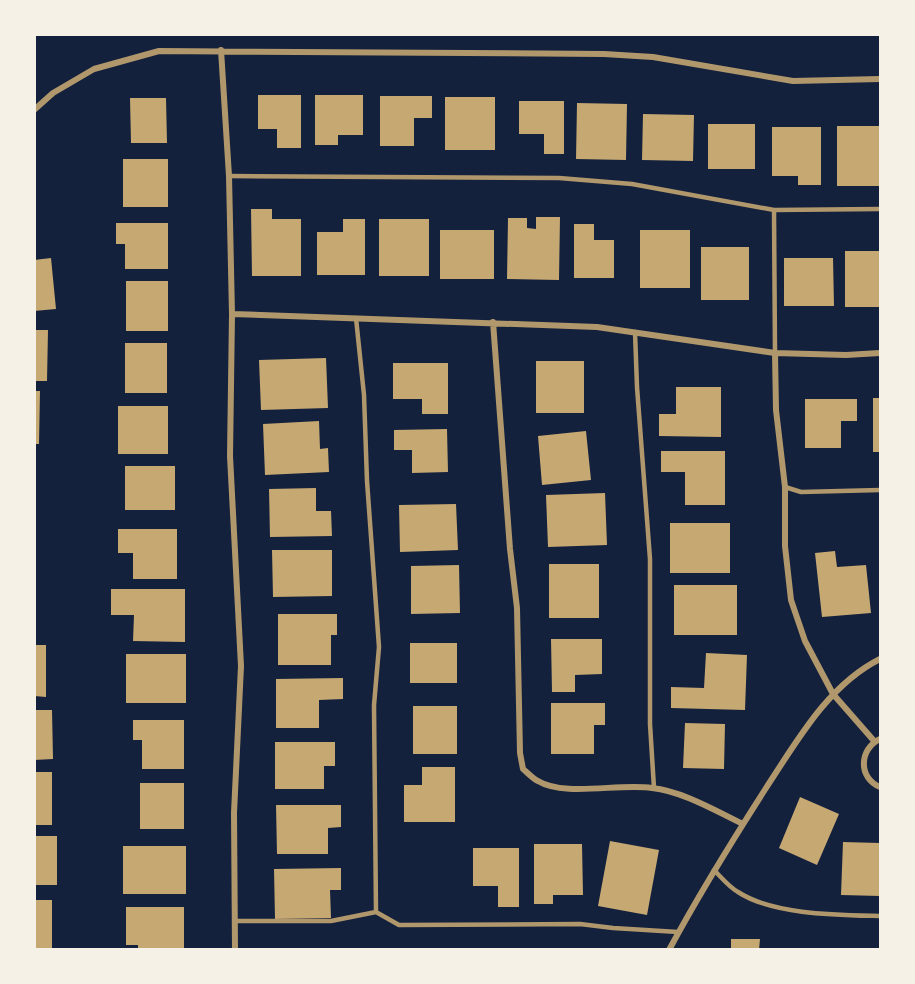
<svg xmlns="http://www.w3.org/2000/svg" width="915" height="984" font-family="'Noto Sans',sans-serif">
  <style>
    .building { fill: #c6a872 }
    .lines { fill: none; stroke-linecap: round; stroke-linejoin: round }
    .service { stroke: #b1986c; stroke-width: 4.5 }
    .minor { stroke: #b1986c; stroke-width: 6 }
  </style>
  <rect width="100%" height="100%" fill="#14213d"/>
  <!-- building -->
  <path class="building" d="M258,95H301V148H277V129H258Z
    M315,95H363V135H338V145H315Z
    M380,96H432V118H414V146H380Z
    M445,97H495V150H445Z
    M130,98H166L167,143H131Z
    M519,101H564V154H544V134H519Z
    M577,103L627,104L626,160L576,159Z
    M643,114L694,115L693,161L642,160Z
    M708,124H755V169H708Z
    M837,126H880V186H837Z
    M772,127H821V185H798V176H772Z
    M123,159H168V207H123Z
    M251,209H272V219H301V276H252Z
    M536,217H560L559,280L507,279L508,218H527V228L536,229Z
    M343,219H365V275H317V232H343Z
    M379,219H429V276H379Z
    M116,223H168V269H125V244H116Z
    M574,224H594V240H614V278H574Z
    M440,230H494V279H440Z
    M640,230H690V288H640Z
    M701,247H749V300H701Z
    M845,251H880V307H845Z
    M51,258L56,309L34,311V260Z
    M784,258H833L834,306H784Z
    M126,281H168V331H126Z
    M34,330H48L47,381H34Z
    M125,343H167V393H125Z
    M326,358L328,408L261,410L259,360Z
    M536,361H584V413H536Z
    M393,363H448V414H422V399H393Z
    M676,387H721V437L659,436V414H676Z
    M34,391H40L39,444H34Z
    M873,398H880V452H873Z
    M805,399H857V421H841V448H805Z
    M118,406H168V454H118Z
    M319,421L320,449L328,448L329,472L265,475L263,424Z
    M447,429L448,472L412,473V450H394V430Z
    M586,431L591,480L542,485L538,436Z
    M661,451H725V505H685V472H661Z
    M125,466H175V510H125Z
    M316,488V511H331L332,536L270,537L269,489Z
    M605,493L607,545L548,547L546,495Z
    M456,504L458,550L400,552L399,505Z
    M670,523H730V573H670Z
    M118,529H177V579H133V553H118Z
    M272,550H332V596L273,597Z
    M835,551L837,567L866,565L871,613L822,617L815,553Z
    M549,564H599V618H549Z
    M459,565L460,613L411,614V566Z
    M674,585H737V635H674Z
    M111,589H185V642L133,641L134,615H111Z
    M278,614H337V635H331V665H278Z
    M551,639H602V674L575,675V692H552Z
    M410,643H457V683H410Z
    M34,645H46V697L34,696Z
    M706,653L747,655L745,710L671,708V687L704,688Z
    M126,654H186V703H126Z
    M343,678V699L319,700V728H276V679Z
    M551,703H605V725H594V754H551Z
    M413,706H457V754H413Z
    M34,710H52L53,759L34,760Z
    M133,720H184V769H142V740H133Z
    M685,723L725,724L724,769L683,768Z
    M275,742H335V766H324V789H275Z
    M422,767H455V822H404V785H422Z
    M34,772H52V825H34Z
    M140,783H184V829H140Z
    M800,797L839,814L817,865L779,848Z
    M276,805H341V827L328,828V854H277Z
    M34,836H57V885H34Z
    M610,841L659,850L647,915L598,906Z
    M843,842L880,843V896L841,895Z
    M534,844H582L583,895H553V904H534Z
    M123,846H186V894H123Z
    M473,848H519V907H498V886H473Z
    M341,868V890H330L331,918L275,919L274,869Z
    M34,900H52V950H34Z
    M126,907H184V950H138V945H126Z
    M731,939H760L759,950H731Z"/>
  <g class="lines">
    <!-- service -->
    <path class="service" d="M229,176L559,178L632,184L774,210L880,209
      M774,210L775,353
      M356,318L364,395L367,481L379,647L374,705L376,912
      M635,332L637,387L650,559V724L654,788
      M785,487L801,492L880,490
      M714,870C721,877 729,887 738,892C773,915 839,915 880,916
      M235,921H331L376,912L399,925L580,924L613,928L678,932"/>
    <!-- minor -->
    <path class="minor" d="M221,50L229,176L232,314L230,456L241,666L234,813L235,950
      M34,110L53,93L94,69L159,51L604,54L653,57L793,81L880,79
      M232,314L597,327L775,353L846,355L880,353
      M493,322L510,549L517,608L520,753L523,769C528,773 532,778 538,781C564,797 620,783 652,788C682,791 716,811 743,824
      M775,353L776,410L785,487V546L791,600L805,641L833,694L875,742
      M880,739C859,749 858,778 880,787
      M669,950C699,894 732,841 766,788C797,741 828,685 880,659"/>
  </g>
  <!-- border -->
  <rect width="915" height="984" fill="none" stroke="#f6f1e7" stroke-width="72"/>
</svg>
